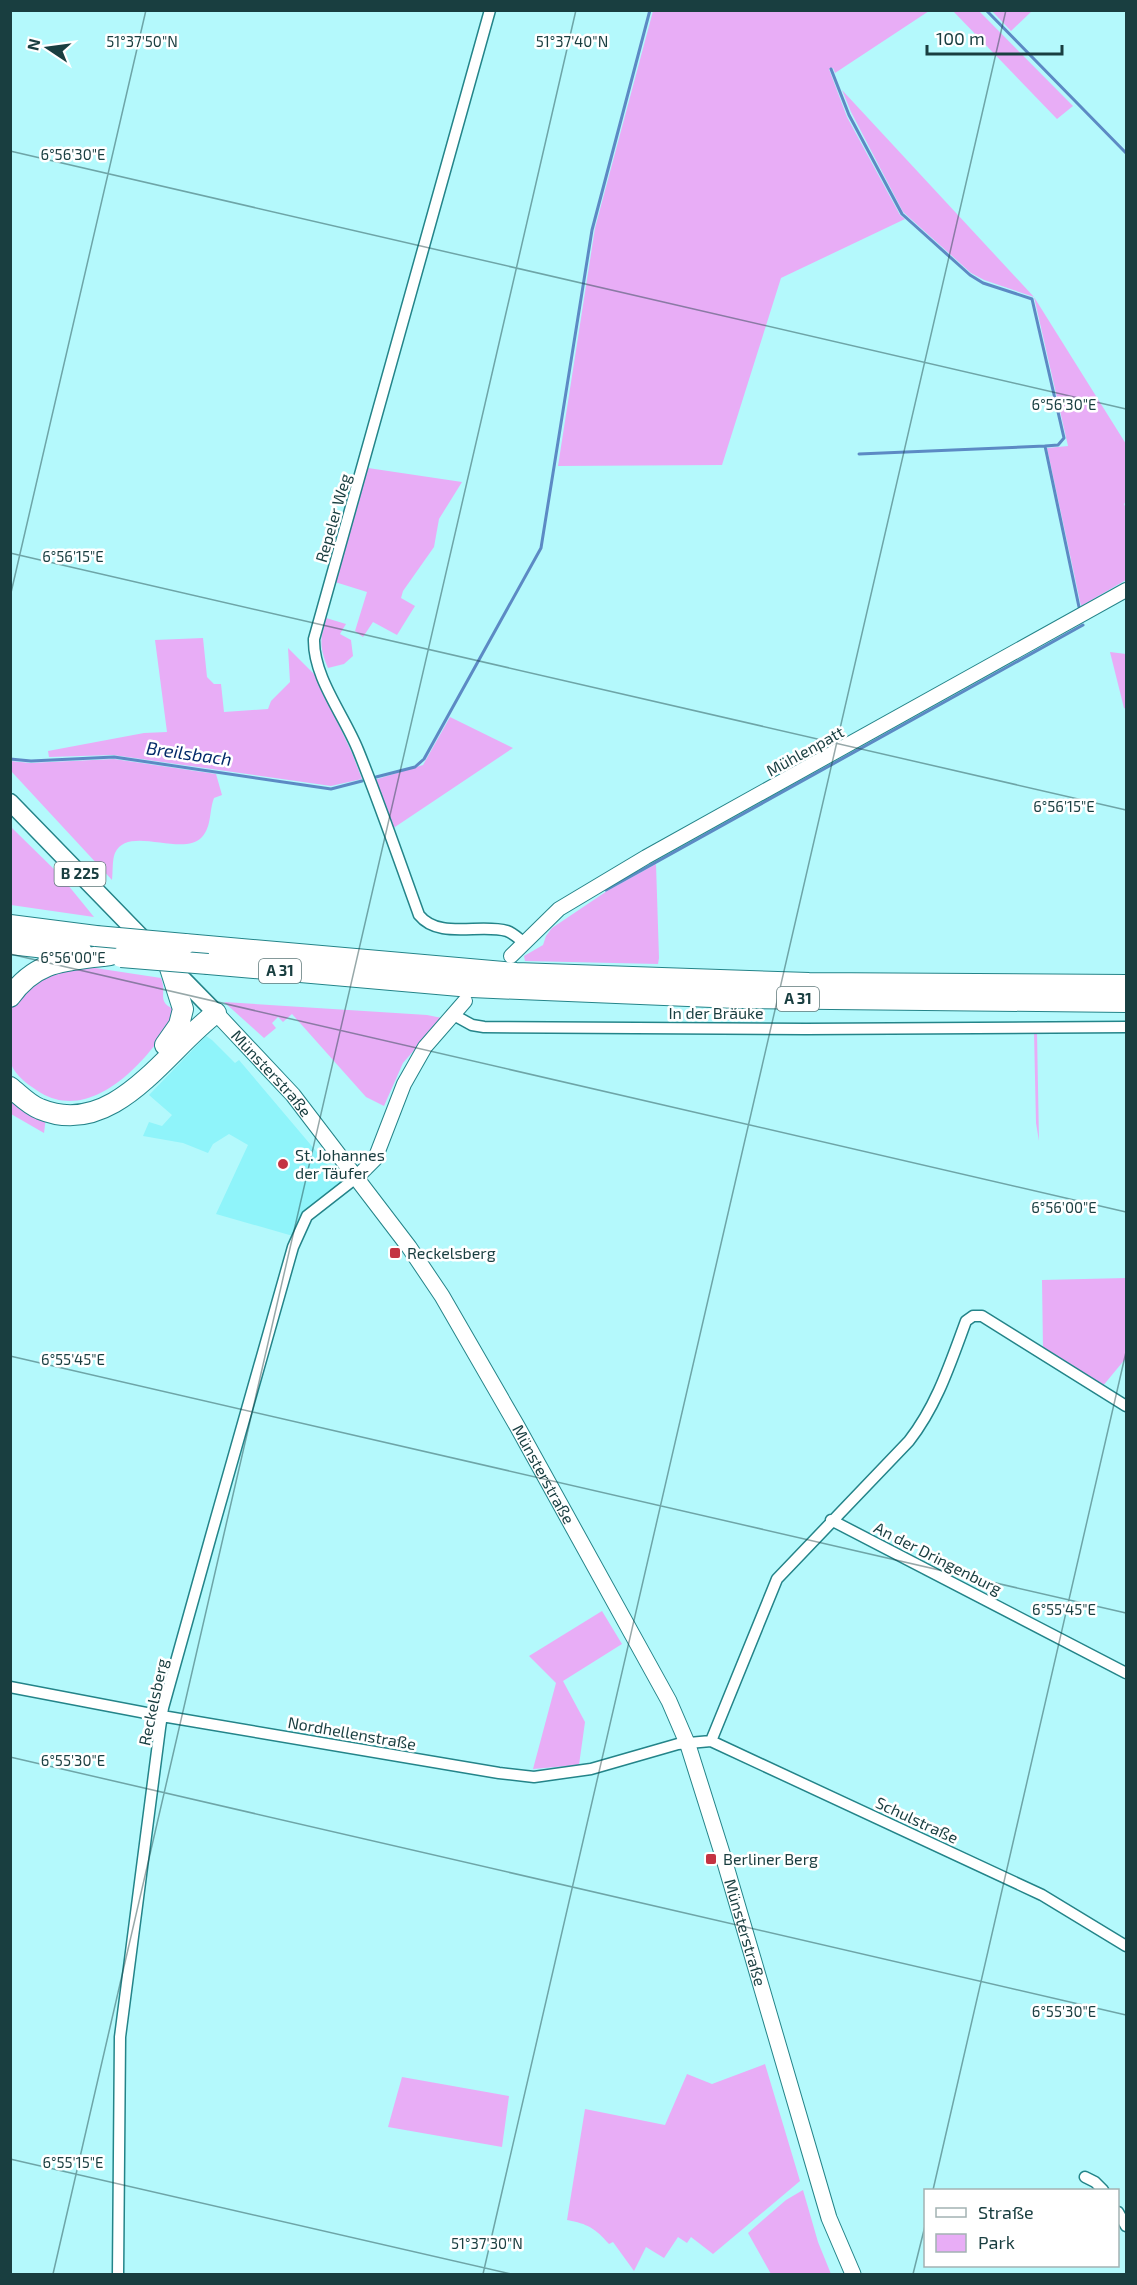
<svg xmlns="http://www.w3.org/2000/svg" width="1137" height="2285" font-family="'Exo 2',sans-serif">
  <style>
    .built { fill: #8ff4fa }
    .green { fill: #e8adf6 }
    .lines { fill: none; stroke-linecap: round; stroke-linejoin: round }
    .stream { stroke: #5c8ac4; stroke-width: 3 }
    .minor-casing { stroke: #248489; stroke-width: 13 }
    .tertiary-casing { stroke: #248489; stroke-width: 16 }
    .secondary-casing { stroke: #248489; stroke-width: 17 }
    .primary-casing { stroke: #248489; stroke-width: 19 }
    .motorway-casing { stroke: #248489; stroke-width: 22 }
    .minor { stroke: #fff; stroke-width: 10 }
    .tertiary { stroke: #fff; stroke-width: 14 }
    .secondary { stroke: #fff; stroke-width: 15 }
    .primary { stroke: #fff; stroke-width: 16 }
    .motorway { stroke: #fff; stroke-width: 20 }
    .motorway-bridge-casing { stroke: #248489; stroke-width: 22; stroke-linecap: butt }
    .motorway-bridge { stroke: #fff; stroke-width: 20 }
    .ticks { fill: none; stroke: #193e40; stroke-width: 1.5; stroke-opacity: 0.45 }
    .poi-dot { fill: #c43342; stroke: #fff; stroke-width: 2 }
    .labels { text-anchor: middle; stroke-width: 5; stroke-linejoin: round; paint-order: stroke }
    .shield { fill: #fff; stroke: #5e7879; stroke-width: 1.5 }
    .shield-label { font-size: 15px; font-weight: bold; fill: #193e40 }
    .street-label { font-size: 16px; fill: #193e40; stroke: #fff }
    .poi-label { font-size: 16px; fill: #193e40; stroke: #fff; text-anchor: start }
    .water-label { font-size: 18px; font-style: italic; fill: #042b6a; stroke: #fff }
    .ticks-label { font-size: 15px; text-anchor: middle; fill: #193e40; stroke: #fff; stroke-width: 5; stroke-linejoin: round; paint-order: stroke }
  </style>
  <rect width="100%" height="100%" fill="#b4f9fc"/>
  <!-- built -->
  <path class="built" d="M206,1036L212,1040L235,1063L239,1060L343,1183L293,1236L216,1214L248,1145L229,1134L213,1144L208,1153L183,1143L143,1136L149,1122L162,1126L172,1115L149,1095Z"/>
  <!-- green -->
  <path class="green" d="M653,11H929L835,73L833,68L829,69L847,117L900,215L905,219L781,278L722,465L558,466L595,228Z
    M953,11H979L1073,106L1057,119Z
    M992,11H1032L1011,31Z
    M842,90L1034,297L1126,444V502L1124,504L1126,508V580L1081,606L1047,448L1068,446L1034,297L984,280L971,273L903,212L851,112Z
    M368,468L462,482L439,519L434,547L403,591L401,598L415,606L397,635L373,622L363,637L355,631L367,592L335,582Z
    M326,618L346,624L340,634L351,640L353,656L344,664L328,668C319,647 320,639 326,618Z
    M203,638L207,677L214,684H221L224,712L268,709L271,701L290,682L288,648L316,676L352,753L362,779L331,786L113,755L49,757L48,751L144,733L167,732L155,640Z
    M1110,652L1126,654V709L1124,708Z
    M450,717L513,748L392,829L374,780L423,765Z
    M114,759L216,774L222,795L214,798C209,811 212,826 202,837C183,858 128,824 115,853C112,860 113,872 112,880L11,771L10,761L30,763Z
    M11,827L59,874L94,917L11,905Z
    M656,864L659,958L658,964L525,961L524,956L543,945L546,936L552,928L607,891Z
    M82,966L161,978C168,995 154,1002 178,1011C154,1053 96,1125 41,1093C30,1086 16,1077 11,1064C7,1055 10,1021 10,1009L13,1003L39,976Z
    M224,1002L427,1015L442,1018L403,1063L384,1106L366,1097L292,1014L283,1022L278,1017L272,1023L276,1028L264,1038Z
    M1034,1032H1037L1039,1141L1036,1123Z
    M10,1100L46,1117L44,1133L11,1114Z
    M1126,1278V1358L1102,1387L1043,1350L1042,1280Z
    M602,1611L622,1644L563,1681L585,1722L579,1765L533,1769L556,1683L529,1656Z
    M765,2064L800,2181L713,2254L691,2237L687,2243L678,2237L664,2258L646,2247L634,2271L613,2242L609,2244C595,2228 588,2224 567,2220L585,2109L665,2125L687,2074L712,2084Z
    M402,2077L509,2096L502,2147L388,2127Z
    M803,2190L818,2242L831,2274H771L748,2233L786,2200Z"/>
  <g class="lines">
    <!-- stream -->
    <path class="stream" d="M986,10L1126,153
      M831,69L849,115L902,214L970,275L983,283L1032,299L1064,438L1058,445L1045,446L1079,607
      M859,454L1045,446
      M10,759L31,761L114,757L331,789L362,781
      M376,777L415,767L424,759L541,548L592,230L650,10
      M606,890L1083,625"/>
    <!-- minor casing -->
    <g class="minor-casing">
      <path id="minor" d="M490,10L314,639C313,677 344,715 358,750C380,804 399,860 419,915C439,940 480,923 507,931C513,933 518,938 523,942
        M452,1014L472,1025L484,1027L806,1029L1126,1027
        M831,1520L1126,1673
        M10,1687L162,1716L499,1773L534,1777L591,1769L678,1744L711,1741L1042,1895L1126,1946
        M711,1741L777,1579L909,1441C937,1405 950,1364 966,1321L973,1316H982L1126,1406
        M1085,2177L1095,2182L1103,2190
        M1118,2212L1126,2226
        M118,2274L120,2037L160,1728L163,1708L211,1536L293,1247L307,1216L357,1177"/>
    </g>
    <!-- tertiary casing -->
    <g class="tertiary-casing">
      <path id="tertiary" d="M511,956L559,909L646,857L1126,590
        M357,1177L375,1159L404,1084L425,1047L465,1001"/>
    </g>
    <!-- secondary casing -->
    <g class="secondary-casing">
      <g id="secondary">
        <path id="s1" d="M216,1013L293,1095L409,1247L442,1296L517,1426L669,1701L688,1745L723,1856L829,2218L853,2274"/>
      </g>
    </g>
    <!-- primary casing -->
    <g class="primary-casing">
      <path id="primary" d="M10,802L150,946
        M168,964L216,1013"/>
    </g>
    <!-- motorway casing -->
    <g class="motorway-casing">
      <path id="motorway" d="M10,925L96,936
        M10,944L82,952
        M185,944L516,973L809,983L1126,985
        M208,964L471,987L736,998L1126,1002
        M10,997C37,959 67,961 110,955
        M165,1045L179,1025L183,1009L169,965
        M10,1087C20,1095 29,1105 40,1109C114,1140 166,1050 216,1013"/>
    </g>
    <!-- minor -->
    <use href="#minor" class="minor"/>
    <!-- tertiary -->
    <use href="#tertiary" class="tertiary"/>
    <!-- secondary -->
    <use href="#secondary" class="secondary"/>
    <!-- primary -->
    <use href="#primary" class="primary"/>
    <!-- motorway -->
    <use href="#motorway" class="motorway"/>
    <!-- motorway-bridge casing -->
    <g class="motorway-bridge-casing">
      <path id="motorway-bridge" d="M96,936L185,944
        M121,957L208,964"/>
    </g>
    <!-- motorway-bridge -->
    <use href="#motorway-bridge" class="motorway-bridge"/>
  </g>
  <!-- ticks -->
  <path class="ticks" d="M10,151L1126,409M10,553L1126,810M10,597L146,10M10,954L1126,1212M10,1356L1126,1613M10,1757L1126,2015M10,2159L511,2274M933,2190L1126,1352M53,2274L576,10M483,2274L1006,10M913,2274L926,2222"/>
  <!-- markers -->
  <g class="poi-dot">
    <circle cx="283" cy="1164" r="6"/>
    <rect x="389" y="1247" width="12" height="12" rx="3"/>
    <rect x="705" y="1853" width="12" height="12" rx="3"/>
  </g>
  <g class="labels">
    <!-- shield labels -->
    <g class="shield">
      <rect x="54.5" y="862" width="51" height="24" rx="4.5"/>
      <rect x="259" y="959" width="42" height="24" rx="4.5"/>
      <rect x="777" y="987" width="42" height="24" rx="4.5"/>
    </g>
    <g class="shield-label">
      <text x="80" y="879">B 225</text>
      <text x="280" y="976">A 31</text>
      <text x="798" y="1004">A 31</text>
    </g>
    <!-- street labels -->
    <g class="street-label">
      <text transform="translate(333 518) rotate(-74)" y="6">Repeler Weg</text>
      <text transform="translate(805 751) rotate(-29)" y="6">Mühlenpatt</text>
      <text x="716" y="1019">In der Bräuke</text>
      <text dy="6" stroke="none"><textPath href="#s1" startOffset="82">Münsterstraße</textPath></text>
      <text dy="6" stroke="none"><textPath href="#s1" startOffset="568">Münsterstraße</textPath></text>
      <text transform="translate(938 1558) rotate(27)" y="6">An der Dringenburg</text>
      <text transform="translate(153 1702) rotate(-78)" y="6">Reckelsberg</text>
      <text transform="translate(352 1733) rotate(10)" y="6">Nordhellenstraße</text>
      <text transform="translate(917 1820) rotate(25)" y="6">Schulstraße</text>
      <text dy="6" stroke="none"><textPath href="#s1" startOffset="1071">Münsterstraße</textPath></text>
    </g>
    <!-- poi labels -->
    <g class="poi-label">
      <text x="295" y="1161">St. Johannes<tspan x="295" dy="18">der Täufer</tspan></text>
      <text x="407" y="1259">Reckelsberg</text>
      <text x="723" y="1865">Berliner Berg</text>
    </g>
    <!-- water labels -->
    <g class="water-label">
      <text transform="translate(189 754) rotate(8)" y="6">Breilsbach</text>
    </g>
  </g>
  <g class="ticks-label">
    <text x="572" y="47">51°37'40"N</text>
    <text x="142" y="47">51°37'50"N</text>
    <text x="73" y="160">6°56'30"E</text>
    <text x="1064" y="410">6°56'30"E</text>
    <text x="73" y="562">6°56'15"E</text>
    <text x="1064" y="812">6°56'15"E</text>
    <text x="73" y="963">6°56'00"E</text>
    <text x="1064" y="1213">6°56'00"E</text>
    <text x="73" y="1365">6°55'45"E</text>
    <text x="1064" y="1615">6°55'45"E</text>
    <text x="73" y="1766">6°55'30"E</text>
    <text x="1064" y="2017">6°55'30"E</text>
    <text x="73" y="2168">6°55'15"E</text>
    <text x="487" y="2249">51°37'30"N</text>
  </g>
  <!-- border -->
  <rect width="1137" height="2285" fill="none" stroke="#193e40" stroke-width="24"/>
  <!-- legend -->
  <rect x="924" y="2189" width="195" height="78" fill="#ffffff" stroke="#a3b2b3" stroke-width="1.5"/>
  <rect x="936" y="2208" width="30" height="9" fill="#ffffff" stroke="#a3b2b3" stroke-width="1.5"/>
  <text x="978" y="2219" font-size="18" fill="#193e40">Straße</text>
  <rect x="936" y="2234" width="30" height="18" fill="#e8adf6" stroke="#a3b2b3" stroke-width="1.5"/>
  <text x="978" y="2249" font-size="18" fill="#193e40">Park</text>
  <!-- north arrow -->
  <g transform="translate(48 48) rotate(283)" stroke="#ffffff" stroke-width="4.5" paint-order="stroke">
  <path d="M0-4.5L10 22L0 15L-10 22Z" fill="#193e40"/>
  <text y="-9" font-size="16" font-weight="bold" text-anchor="middle" fill="#193e40">N</text>
  </g>
  <!-- scale -->
  <path d="M927 45v9h135v-9" fill="none" stroke="#193e40" stroke-width="3"/>
  <text x="936" y="45" font-size="18" fill="#193e40" stroke="#ffffff" stroke-width="4.5" paint-order="stroke">100 m</text>
</svg>
